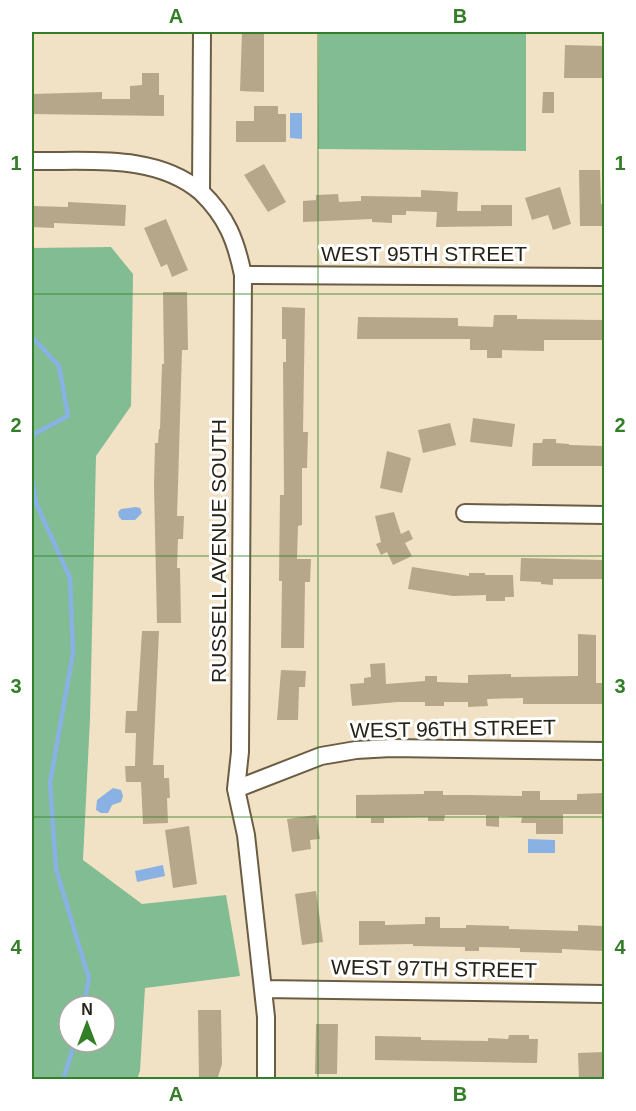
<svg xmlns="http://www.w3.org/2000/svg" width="636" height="1111" font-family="Arial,sans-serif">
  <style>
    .forest { fill: #82bc93; fill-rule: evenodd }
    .water { fill: #89b1e3 }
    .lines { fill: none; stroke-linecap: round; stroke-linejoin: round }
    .stream { stroke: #89b1e3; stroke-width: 4.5 }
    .building { fill: #b6a78b }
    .street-casing { stroke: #6b5d44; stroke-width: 20 }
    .street { stroke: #fff; stroke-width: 16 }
    .grid { fill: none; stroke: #337f28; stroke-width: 1.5; stroke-opacity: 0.55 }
    .labels { text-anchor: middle; stroke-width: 6; stroke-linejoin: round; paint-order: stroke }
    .street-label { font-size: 21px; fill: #282318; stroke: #fff }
    .neatline { fill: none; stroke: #337f28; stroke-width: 2 }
    .grid-label { font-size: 20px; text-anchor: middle; font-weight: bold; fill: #337f28 }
  </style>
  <rect width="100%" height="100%" fill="#f2e2c5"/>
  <!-- forest -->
  <path class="forest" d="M319,32H526V151L318,149Z
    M111,247L133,274L131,406L96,456L90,719L83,860L142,904L226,895L240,976L145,988L140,1071L137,1079H32V248ZM69,1006H105V1042H69Z"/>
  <!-- water -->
  <path class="water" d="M290,113H302V139L290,138Z
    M136,507L140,508L142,513L135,520H122L119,517L118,512L121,509Z
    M113,788L121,790L123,796L121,802L112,805L108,813H101L96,810L97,800Z
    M528,839L555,840V853H528Z
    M163,865L165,876L137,882L135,871Z"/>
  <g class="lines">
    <!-- stream -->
    <path class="stream" d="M32,337L59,366L68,416L32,435
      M32,477L36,503L70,578L73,653L50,783L56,869L89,979L83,1006
      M63,1080L75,1042"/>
  </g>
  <!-- building -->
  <path class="building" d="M242,32H264V92L240,91Z
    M565,45L604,46V78H564Z
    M142,73H159V95H164V116L32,114V94L102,92V99H130V86L142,85Z
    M543,92H554V113H542Z
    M254,106H278V114H286V142H236V121H254Z
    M264,164L286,202L268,212L244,175Z
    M579,170H600L601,204H604V226H580Z
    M560,187L571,224L553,230L548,215L532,220L525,198Z
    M421,190L458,192L457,211H481V205H512V226L436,227L437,212L406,211V215H392V223L372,222V219L303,222V201L316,200V195L338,194L339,202L361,201V196L421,197Z
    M68,202L126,205L125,226L54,223V228L32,227V206L68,207Z
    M166,219L188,270L172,277L167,264L161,267L144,228Z
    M163,292H187L188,350H182L178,486L177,516H184L183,539H178L177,568H180L181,623H157L154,486L155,443H158L159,429H160L162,364H164Z
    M282,307L305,308L303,432H308L307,468H302V525L298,526L297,559H311L310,582H305L304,648H281L282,581H279L280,495H284L283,362H286V339H282Z
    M494,315H517V319L604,320V340H544V351L502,350V358H487V350H470V339H357L358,317L458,318V326L493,327Z
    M473,418L515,424L512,447L470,442Z
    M450,423L456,445L423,453L418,430Z
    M543,439H556V443L569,444V445L604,446V466H532L533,443H542Z
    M387,451L411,458L402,493L380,488Z
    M394,512L401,534L409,530L413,539L405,543L412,556L393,565L387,552L381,555L376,544L381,542L375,516Z
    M521,558L604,560V579H553V585L541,584V582L520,581Z
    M412,567L469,576V573H485V575H513L514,597H505V601H486V595L453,596L408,589Z
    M142,631H159L153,765H164V778H169L170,798H167L168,823L143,824L141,782H126L125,766H135L136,733H125L126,711H137Z
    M578,634L596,635V683H604V704H523V698L487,699L488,706L468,707V702H444V706H425V702H398L352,706L350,684L364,683V678L371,677L370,664L385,663L386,684L425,681V676H437V682L468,683V675L511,674V677L578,676Z
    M281,670L306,671L305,687H299L298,720H277Z
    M424,791H443V795H469L522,796V791H540V800H577V794L604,793V814H563V834H536V823H521L522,817L499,816V827L486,826V815H445L444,821H428V817L384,818V823H371V818H356V795L424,794Z
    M316,815L320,839L310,840L311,849L292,852L287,819Z
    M189,826L197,884L173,888L165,830Z
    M316,891L323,942L302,945L295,894Z
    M425,917H440V928H466V925L509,926V929L578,931V925L604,926V951L562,949V953L520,952V948L479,947V951H465V947L413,946V944L359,945V921H385V925L425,924Z
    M198,1010H221L222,1064L217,1080H199Z
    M316,1024H338L337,1074H315Z
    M509,1035H529V1039H538L537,1063L375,1060V1036L421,1037V1040L488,1041V1038L508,1039Z
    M604,1052V1080H579L578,1053Z"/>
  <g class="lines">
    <!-- street casing -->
    <g class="street-casing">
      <path id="street" d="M202,32L201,192C227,217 236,241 243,275L240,752L236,789L246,835L266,1017V1080
        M32,161C88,162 155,153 201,192
        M243,275L604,277
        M465,513L604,515
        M236,789L321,756L356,750L391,748L604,751
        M263,989L604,994"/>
    </g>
    <!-- street -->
    <use href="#street" class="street"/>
  </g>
  <!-- grid -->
  <path class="grid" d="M318,32V1080M32,294H604M32,556H604M32,817H604"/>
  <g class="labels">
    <!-- street labels -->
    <g class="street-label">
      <text x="424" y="261">WEST 95TH STREET</text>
      <text transform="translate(219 551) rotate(-90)" y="7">RUSSELL AVENUE SOUTH</text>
      <text transform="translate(453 729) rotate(-1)" y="7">WEST 96TH STREET</text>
      <text transform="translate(434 969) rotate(1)" y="7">WEST 97TH STREET</text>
    </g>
  </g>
  <!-- border -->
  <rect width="636" height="1111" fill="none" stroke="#ffffff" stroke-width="66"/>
  <!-- north arrow -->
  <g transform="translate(87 1024)"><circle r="28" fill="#ffffff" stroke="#a9a7a3" stroke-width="1.5"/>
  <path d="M0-4.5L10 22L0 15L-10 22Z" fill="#337f28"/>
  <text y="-9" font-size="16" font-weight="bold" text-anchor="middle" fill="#282318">N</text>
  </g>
  <rect x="33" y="33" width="570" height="1045" class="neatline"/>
  <g class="grid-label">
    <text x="176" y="23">A</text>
    <text x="460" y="23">B</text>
    <text x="16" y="170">1</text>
    <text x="620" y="170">1</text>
    <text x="16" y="432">2</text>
    <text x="620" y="432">2</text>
    <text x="16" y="693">3</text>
    <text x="620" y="693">3</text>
    <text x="16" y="954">4</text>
    <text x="620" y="954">4</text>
    <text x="176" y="1101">A</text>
    <text x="460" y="1101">B</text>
  </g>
</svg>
